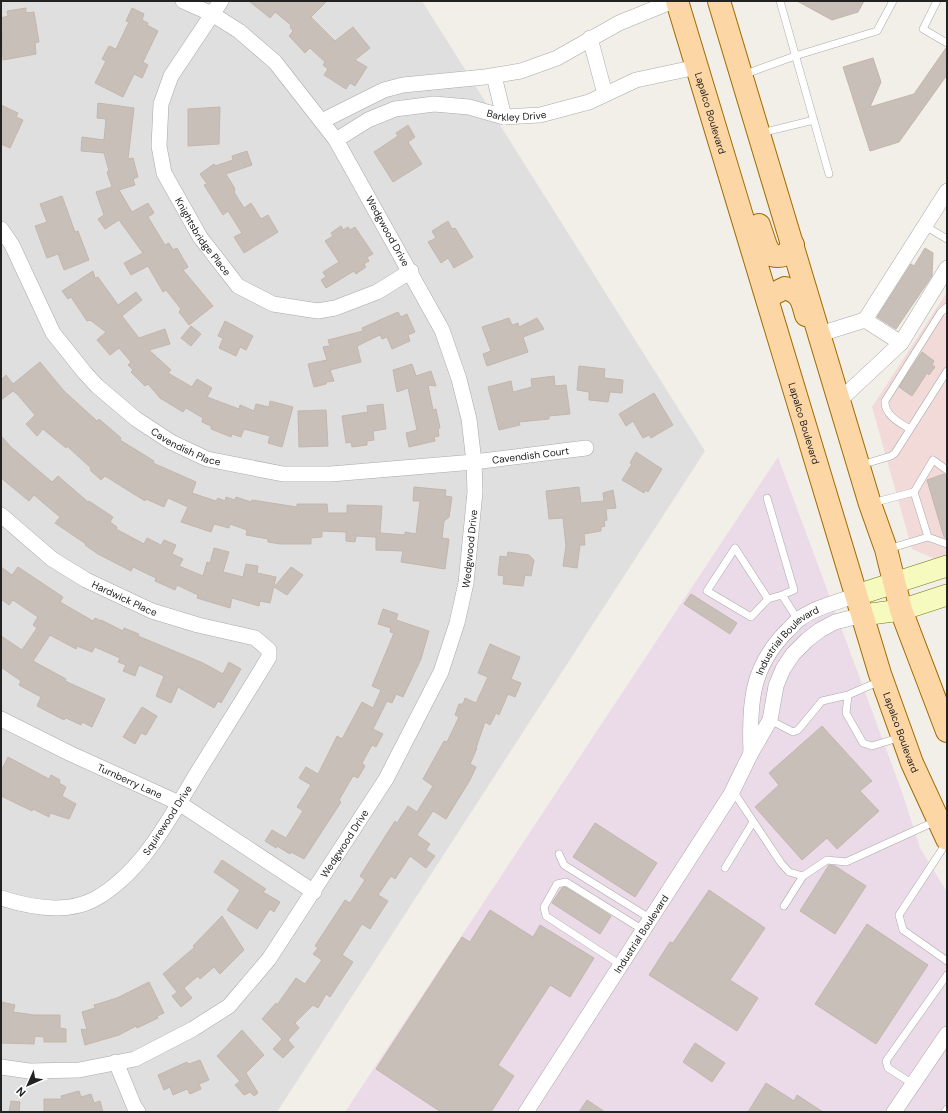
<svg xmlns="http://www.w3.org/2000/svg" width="948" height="1113" font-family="'DM Sans',sans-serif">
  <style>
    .residential { fill: #e0dfdf }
    .commercial { fill: #f2dad9 }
    .industrial { fill: #ebdbe8 }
    .building { fill: #c7bfb8; stroke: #c4b6ab }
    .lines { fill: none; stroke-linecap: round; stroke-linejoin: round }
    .lane-casing { stroke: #a9a9a9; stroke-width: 8 }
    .street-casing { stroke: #a9a9a9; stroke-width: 16 }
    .secondary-casing { stroke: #707d05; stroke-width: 22 }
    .primary-casing { stroke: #a06b00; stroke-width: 24 }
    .lane { stroke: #fff; stroke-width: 7 }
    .street { stroke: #fff; stroke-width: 15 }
    .secondary { stroke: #f7fabf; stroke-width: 21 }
    .primary { stroke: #fcd6a4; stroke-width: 22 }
    .labels { text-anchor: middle; stroke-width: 3; stroke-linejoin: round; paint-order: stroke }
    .street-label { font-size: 10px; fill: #222; stroke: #fff }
  </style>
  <rect width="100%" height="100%" fill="#f2efe9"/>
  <!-- residential -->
  <path class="residential" d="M1,1H422L705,451L277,1112H1Z"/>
  <!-- commercial -->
  <path class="commercial" d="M947,292V555L937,560L912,549L872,407Z"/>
  <!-- industrial -->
  <path class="industrial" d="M778,457L902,792L920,848L947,892V1112H345Z"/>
  <!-- building -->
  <path class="building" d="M249,1H327L311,17L335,41L353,27L370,48L355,60L367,67L355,86L350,83L346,89L324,75L328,69L323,65L325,62L310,48L305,53L289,36L293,31L290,27L291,25L275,12L270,18Z
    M797,1H864L858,12L832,20Z
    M26,8V13L34,12L39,42L35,43L36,54L3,60L1,18L8,16L7,11Z
    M132,8L144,14L142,20L148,23L147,25L158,31L143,62L148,65L142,78L134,74L123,97L95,83L106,61L102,59L109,46L116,49L129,22L126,21Z
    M946,48L947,75L899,142L870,151L843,67L873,58L881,82L870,107L914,94Z
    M98,103L134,108L128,159L133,158L138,177L133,179L135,185L119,190L132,212L148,203L154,213L148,217L165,245L169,243L173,250L177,248L188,267L183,270L213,306L189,325L179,312L181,309L166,290L163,292L148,266L131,275L124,263L143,253L119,220L105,229L98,219L104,215L96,192L112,187L107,172L109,171L104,153L81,151L82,137L104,140L106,119L97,118Z
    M1,105L18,113L16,117L23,120L10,148L1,144Z
    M220,107L219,144L188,146V109Z
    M408,125L415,137L408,142L422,164L393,182L374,152L398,136L396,133Z
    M247,151L252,165L226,174L234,187L235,191L234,192L244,208L251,203L261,219L268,215L278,232L244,253L234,237L242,233L228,211L223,215L204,185L207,184L200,174L214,164L215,166L233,160L232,156Z
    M62,196L75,232L78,231L89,260L64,270L58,254L47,258L35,226L47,222L40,204Z
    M448,221L452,229L455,228L473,257L454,268L448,258L441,263L428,242L436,238L432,231Z
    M341,226L343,230L348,227L350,230L355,227L373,254L367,257L369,261L364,264L366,267L356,274L354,271L326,288L321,280L326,277L323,272L339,262L325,241L333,236L331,233Z
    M925,248L933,253L932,276L896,329L877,317L911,264L914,266Z
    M93,271L95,278L98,277L118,305L136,292L142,300L122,316L139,338L165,329L170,344L149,350L171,370L168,373L192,387L197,379L212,388L207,397L239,409L240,405L254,411L256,404L269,407L270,401L293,407L282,447L268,443L270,436L244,429L241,437L232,434L231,437L211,429V426L202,422L203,418L186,408L183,412L160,398L148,384L145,386L131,372L133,370L128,365L131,362L119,348L110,355L97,340L106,332L90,320L87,321L71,297L68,299L62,291Z
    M398,312L401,317L407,314L415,332L408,335L410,341L392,349L387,337L382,339L380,335L357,346L361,362L330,370L334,381L326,382V384L314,387L308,364L327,360L323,347L330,346L328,340L363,331L362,328Z
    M509,318L512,325L518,323L519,327L537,318L544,329L523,337L528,352L487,366L483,354L491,351L482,327Z
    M225,321L253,336L246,350L240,347L236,356L219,348L223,338L218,336Z
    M191,326L201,334L191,346L181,338Z
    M922,352L934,361L932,365L935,367L929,375L927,373L912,396L899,387Z
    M40,362L64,391L97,421L99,419L121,438L120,440L154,461L153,463L196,482L192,493L216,501L218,498L225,501L226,497L235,500L236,497L251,502L252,500L297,507V504H327L328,513H347V505L382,506L380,533L405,535V532L416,534L420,501H413L414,487L446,490L445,496L452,497L449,517L444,521L442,538L449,539L445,569L401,562L403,551L376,550V537L356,536L355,542L346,541V532L322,531V537L311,538V544H280L268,542V539L246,535L247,530L230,524L229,528L214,524L211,532L181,522L188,507L168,498L164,507L146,499L145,501L105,476L101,480L90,470L91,468L67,446L66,448L43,429L37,436L26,424L35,415L18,395L13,391L1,400V380L6,375L13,384Z
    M412,364L416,376L431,371L436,386L428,385L433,410L436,409L440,428L438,429L439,436L434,437L435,441L409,447L406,433L417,430L408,388L397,392L393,370Z
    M579,366L605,369L604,378L623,380L622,393L610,392L608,402L589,400V392L577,390Z
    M554,376L555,386L566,385L570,414L549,416V419L519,422L520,425L499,430L488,387L511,381L513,392L532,387L531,379Z
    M654,393L673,425L651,438L649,435L643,438L633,421L626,426L619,414Z
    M383,404L386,429L373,431L374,440L367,441V445L352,447L351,442L346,443L342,416L368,412L367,406Z
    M326,410L328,446L299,447L298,411Z
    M1,436L11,447L52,482L58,476L88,502L89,501L113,517L110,522L117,527L116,529L144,544L147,538L161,545L164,540L176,545L172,554L183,559L179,566L203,576L207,562L210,563L214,548L229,552L223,572L243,577L246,564L258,566L257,573L276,577L270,603L260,601L259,606L232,598L230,608L197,598L198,595L177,585L175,590L155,581L156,578L133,567L131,571L98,554L85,545L86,544L55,523L60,517L34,495L29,501L1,478Z
    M636,452L662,469L648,492L646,490L644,493L622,480L632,464L630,463Z
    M944,474L947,475V539L944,537L927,480Z
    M579,487L581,503L604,501L603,493L613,490L616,508L606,509L607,520L604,521L605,526L601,527V531L584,534L585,545H580L577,568L563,566L566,546L563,518L549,519L546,491Z
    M508,552L529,555L534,560L531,576L525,575L523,586L503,584L504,576L498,575L500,556L507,557Z
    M1,567L12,575L18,567L63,597L60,602L93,621L95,618L101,621V620L123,631L124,628L139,634L138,636L203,663L223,674L229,662L241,669L221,703L218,701L214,708L178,687L171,703L156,696L164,676L139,665L135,676L123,671L126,665L118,662L120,658L95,647L92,652L77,646L76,649L50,635L33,661L66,679L65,681L105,699L92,727L82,722L81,725L66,718L64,720L37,706L41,697L19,685L21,681L1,667V636L22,650L37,628L33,625L38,617L13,600L9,605L1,599Z
    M291,567L303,575L287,595L274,587Z
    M691,594L737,623L730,634L684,604Z
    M383,609L398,614L396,620L429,631L421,659L403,697L396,694L392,703L387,701L373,729L383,734L376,747L372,745L362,763L365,766L358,778L353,776L339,800L341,802L304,859L291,852L290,854L277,846L276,848L265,841L272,830L286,838L303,811L297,807L311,785L299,778L306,767L318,774L337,736L342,739L362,702L373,708L381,690L372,686L394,633L390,632L391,628L378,624Z
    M490,644L520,657L511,679L521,683L515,697L508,694L499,715L496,713L490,725L485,722L476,748H477L470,764L476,767L470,780L446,819L433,811L417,835L430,844L426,850L435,856L426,868L410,856L395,879L391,876L378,895L388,901L370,929L362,924L342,955L353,962L330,997L326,994L318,1008L313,1005L295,1023L299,1028L288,1040L294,1047L283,1058L273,1049L282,1039L262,1019L276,1003L277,1005L296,978L305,984L322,960L313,954L318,948L315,946L345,900L350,903L365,880L360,876L395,821L397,823L408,806L417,812L433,786L423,779L444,741L447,742L459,717L455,715L459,704H463L465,698L476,703L488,677L478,673Z
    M142,707L157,716L146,735L141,733L135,744L123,737Z
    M822,726L872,781L860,791L879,811L837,849L827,838L802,860L755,807L779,785L769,773Z
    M8,757L49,779L51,775L60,780L59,783L66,787L62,796L76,804L69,819L50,813L49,817L33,809L32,811L1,796V771Z
    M595,823L657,863L635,897L573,857Z
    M222,860L266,889L263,892L280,902L274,912L270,909L257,929L227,910L240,890L214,872Z
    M829,865L835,866L866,886L835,934L800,911Z
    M565,887L611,916L600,934L552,903L562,888Z
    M709,890L765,928L730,980L758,998L737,1031L649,975L670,942L673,943Z
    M490,910L533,937L540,925L594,958L570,997L550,985L498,1065L514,1076L491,1112H441L376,1069L462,937L470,942Z
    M222,916L244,950L220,974L214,967L200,979L198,976L184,988L192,998L181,1007L172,996L177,992L163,974L195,947L193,946Z
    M867,924L928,965L876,1044L815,1004Z
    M149,982L164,1013L157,1016L158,1018L137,1028L136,1026L119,1035L85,1045L81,1029L87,1030L82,1012L95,1008L94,1005L117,998Z
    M1,1002L15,1005L13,1012L34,1015H60V1028L66,1029V1042H44V1037L35,1036L34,1044L1,1043Z
    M242,1030L264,1055L246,1073L258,1093L254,1096L250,1092L244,1095L235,1085L240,1081L217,1056Z
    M695,1043L725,1063L712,1082L683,1062Z
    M200,1060L209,1080L199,1084L201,1089L190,1094L187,1089L173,1095L170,1087L164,1090L158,1075L187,1062L189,1064Z
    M766,1083L794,1101L797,1095L823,1112H748Z
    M79,1091L81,1097L91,1094L94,1103L100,1101L103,1112H44V1099H62L61,1096Z
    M587,1100L605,1112H579Z
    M11,1101L20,1102L19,1112H9Z"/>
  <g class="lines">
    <!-- lane casing -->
    <g class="lane-casing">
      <path id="lane" d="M780,1L829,174
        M937,1L923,29L947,43
        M743,75L795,56L877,31L893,1
        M761,133L814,120
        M925,226L947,239
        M910,429C900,423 884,415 885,401L941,312L947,307
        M861,465L891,456L895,453L947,371
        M914,492L928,537
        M767,498L794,590L782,595
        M872,503L914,492L933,460L947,470
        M888,549L928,537L947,544
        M768,599L735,548L707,591L751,617L768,599L782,595L798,620
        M880,681L848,695L846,713L863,743L872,746L901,737
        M770,720L793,732L798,730L822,701L848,695
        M733,791L781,863L789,872L803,876L827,860L846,862L936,821
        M947,842L899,915L903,930L947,961
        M559,854L564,865L651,919
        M725,868L753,822
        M784,906L803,876
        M621,965L546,916L544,907L557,884L566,882L643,930
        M913,1084L888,1068L886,1061L947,975
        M945,1112L947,1109"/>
    </g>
    <!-- street casing -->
    <g class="street-casing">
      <g id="street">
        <path id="s1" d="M221,1L171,76L161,104L159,146L164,173L200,237L238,286L273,304L318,311L335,308L377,292L411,271"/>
        <path d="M590,38L605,94"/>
        <path d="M494,76L504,117"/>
        <path d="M322,121L384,90L403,85L485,77L521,71L557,58L619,23L673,1"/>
        <path id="s2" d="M336,140L368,120L395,109L434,104L469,107L504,117L540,115L589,102L636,80L697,67"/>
        <path id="s3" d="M1,229L12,245L53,333L85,373L97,386L136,419L171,442L207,459L283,474H331L474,462L586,448"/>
        <path d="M820,334L865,320"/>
        <path d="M901,343L865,320L947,191"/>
        <path d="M840,400L901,343L947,268"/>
        <path id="s4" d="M1,515L52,559L86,580L152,611L198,625L255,638L269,650V657C246,695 222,733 199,770C170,817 143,873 93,900C65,914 29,907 1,898"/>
        <path id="s5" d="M1,719L69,753L179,803L314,892"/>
        <path id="s6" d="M751,753C749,704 751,667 787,631C791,628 794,623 798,620C815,607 838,602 857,595"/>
        <path d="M116,1062L134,1106L138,1112"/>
        <path id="s7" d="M1,1067L29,1071L79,1070L135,1059L193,1029L229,1006L269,959L386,779L441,672L457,623L466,583L475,492L474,462L469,419L459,379L442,330L336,140L275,62L239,31L212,14L183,1"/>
        <path id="s8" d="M526,1112L731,794L751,753L770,720L776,686L783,669L793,654L807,640L820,630L835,622L863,615"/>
        <path d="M894,1112L947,1034"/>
      </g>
    </g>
    <!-- secondary casing -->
    <g class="secondary-casing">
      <path id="secondary" d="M857,595L947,566
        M863,615L901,610L947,595"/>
    </g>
    <!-- primary casing -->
    <g class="primary-casing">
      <g id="primary">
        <path id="s9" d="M677,1L880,674L912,763L947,839"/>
        <path d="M719,1L870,504L886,549L901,610L947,731"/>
        <path d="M759,225L766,246L771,255C783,258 787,255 793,245"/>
        <path d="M767,297L785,288C801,293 802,300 806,315"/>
      </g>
    </g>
    <!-- lane -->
    <use href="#lane" class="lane"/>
    <!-- street -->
    <use href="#street" class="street"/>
    <!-- secondary -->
    <use href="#secondary" class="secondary"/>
    <!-- primary -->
    <use href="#primary" class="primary"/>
  </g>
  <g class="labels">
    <!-- street labels -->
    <g class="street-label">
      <text dy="4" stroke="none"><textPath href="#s2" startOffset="190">Barkley Drive</textPath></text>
      <text dy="4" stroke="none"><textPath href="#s9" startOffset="117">Lapalco Boulevard</textPath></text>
      <text transform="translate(388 231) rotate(61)" y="4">Wedgwood Drive</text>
      <text dy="4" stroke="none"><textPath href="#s1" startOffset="264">Knightsbridge Place</textPath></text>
      <text dy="4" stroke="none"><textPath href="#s9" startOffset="441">Lapalco Boulevard</textPath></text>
      <text dy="4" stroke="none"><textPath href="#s3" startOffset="294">Cavendish Place</textPath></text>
      <text dy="4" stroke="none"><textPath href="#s3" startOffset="644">Cavendish Court</textPath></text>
      <text dy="4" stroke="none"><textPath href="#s7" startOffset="767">Wedgwood Drive</textPath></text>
      <text dy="4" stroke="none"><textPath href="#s4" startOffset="150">Hardwick Place</textPath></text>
      <text dy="4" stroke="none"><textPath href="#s6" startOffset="125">Industrial Boulevard</textPath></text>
      <text dy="4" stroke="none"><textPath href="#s9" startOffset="765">Lapalco Boulevard</textPath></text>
      <text dy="4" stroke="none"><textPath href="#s5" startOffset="143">Turnberry Lane</textPath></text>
      <text transform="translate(167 820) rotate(-57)" y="4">Squirewood Drive</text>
      <text dy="4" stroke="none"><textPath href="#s7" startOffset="443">Wedgwood Drive</textPath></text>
      <text dy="4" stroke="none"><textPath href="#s8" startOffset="212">Industrial Boulevard</textPath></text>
    </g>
  </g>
  <!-- border -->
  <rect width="948" height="1113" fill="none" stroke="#222222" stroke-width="4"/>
  <!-- north arrow -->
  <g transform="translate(28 1085) rotate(225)" stroke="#ffffff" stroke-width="3" paint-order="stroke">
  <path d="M0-3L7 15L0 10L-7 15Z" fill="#222222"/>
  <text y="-6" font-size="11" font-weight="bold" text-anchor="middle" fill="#222222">N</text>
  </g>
</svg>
